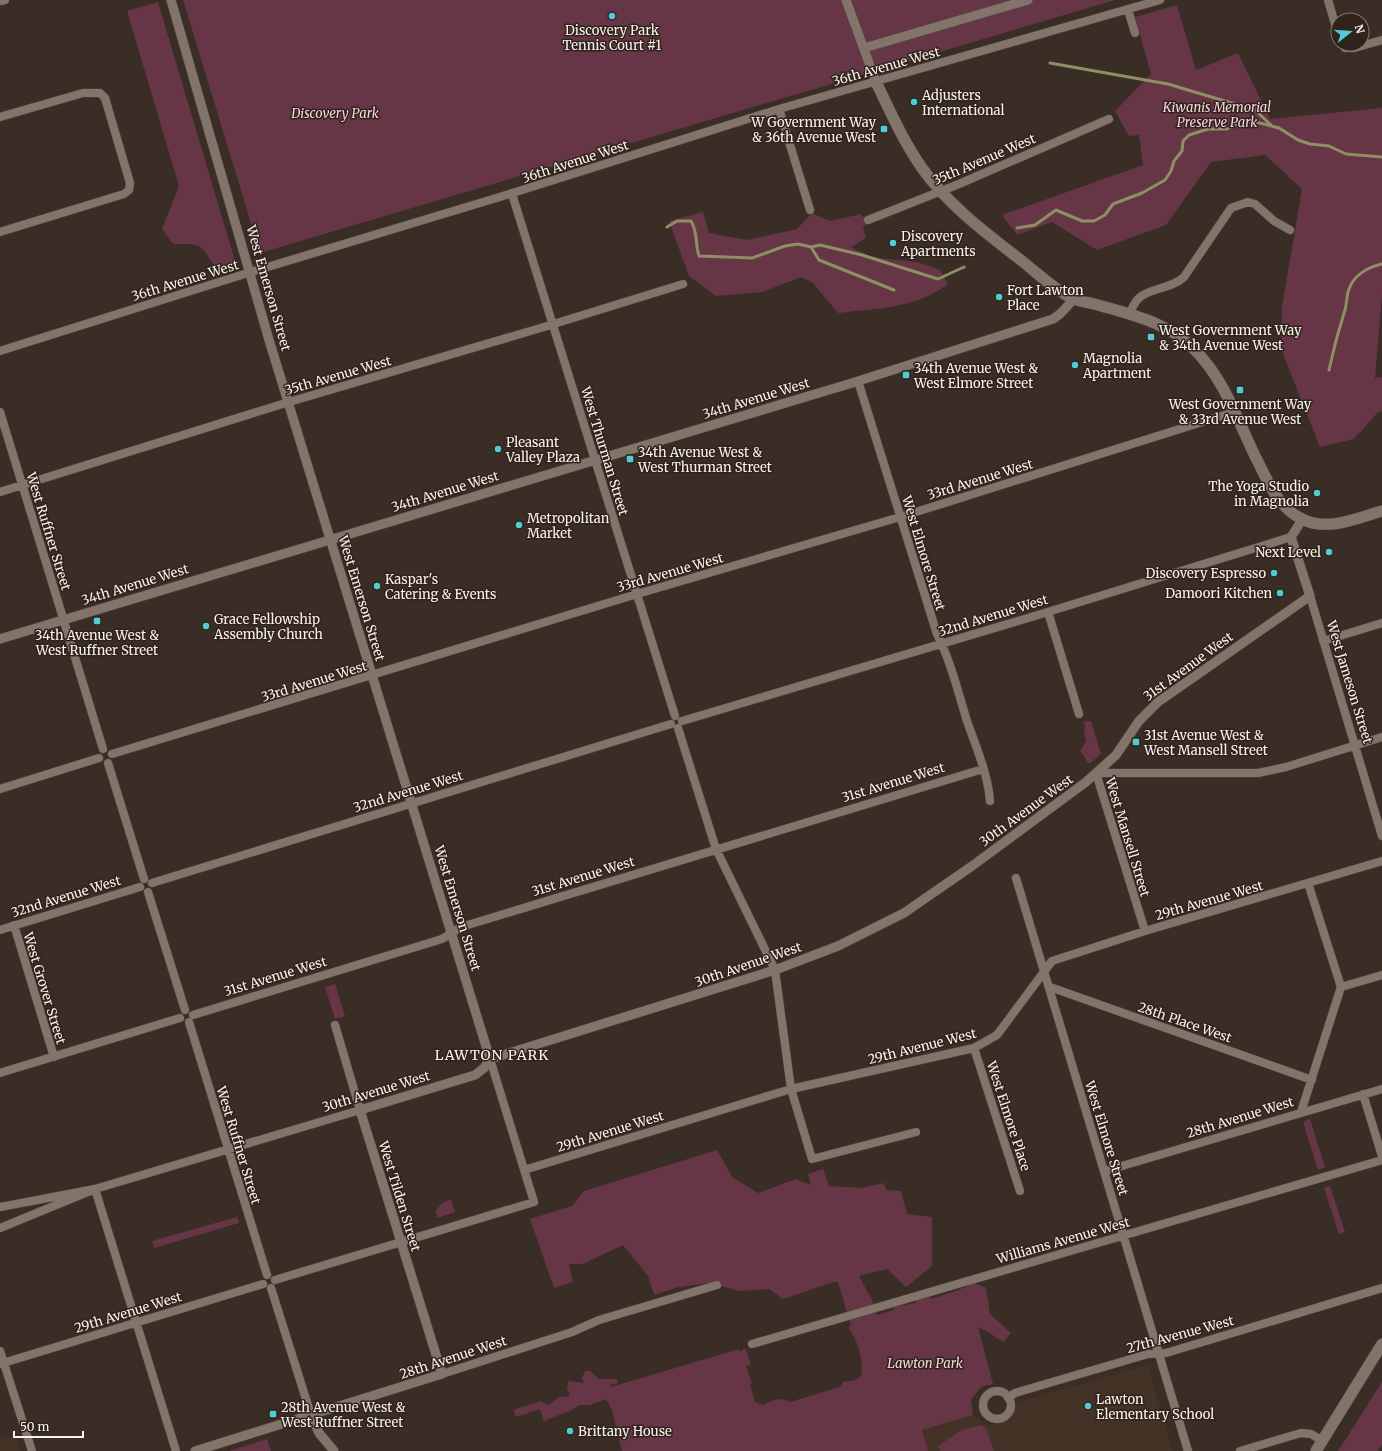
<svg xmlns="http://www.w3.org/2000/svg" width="1382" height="1451" font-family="Merriweather,serif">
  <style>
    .built { fill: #443226 }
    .green { fill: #663647 }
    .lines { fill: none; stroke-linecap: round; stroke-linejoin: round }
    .stream { stroke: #8d8f64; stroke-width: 3 }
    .minor-casing { stroke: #544a44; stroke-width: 9 }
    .tertiary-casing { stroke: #544a44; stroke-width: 10 }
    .secondary-casing { stroke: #544a44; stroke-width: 12 }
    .minor { stroke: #82746b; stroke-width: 8 }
    .tertiary { stroke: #82746b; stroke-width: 9 }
    .secondary { stroke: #82746b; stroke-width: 11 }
    .poi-dot { fill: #51ccd5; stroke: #2f231b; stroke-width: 1.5 }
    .labels { text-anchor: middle; stroke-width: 3; stroke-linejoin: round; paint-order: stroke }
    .poi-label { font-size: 13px; fill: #faf2ed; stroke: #2f231b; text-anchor: start }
    .street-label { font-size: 13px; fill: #faf2ed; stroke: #2f231b }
    .park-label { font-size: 13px; font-style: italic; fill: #f9d3df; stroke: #2f231b }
    .neighbourhood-label { font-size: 14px; letter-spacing: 1px; fill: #faf2ed; stroke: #2f231b }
  </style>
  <rect width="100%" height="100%" fill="#392d25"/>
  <!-- built -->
  <path class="built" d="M1148,1365L1173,1451H928L922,1430L973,1415L988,1426L1009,1420L1017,1402Z
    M15,1436L20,1451H0V1440Z"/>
  <!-- green -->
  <path class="green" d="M183,0H1115L260,253Z
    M158,2L236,264L217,270C199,244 206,244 173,244L162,229L179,186L127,11Z
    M1177,5L1196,70L1238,53L1270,119L1382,108V294L1375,378L1382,377V411L1378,412L1354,439L1320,447L1281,349L1282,307L1302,189L1265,155L1211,162L1166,225L1097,250L1052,222L1017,235L1002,215L1143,165L1139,135L1129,136L1115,111L1151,74L1135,17Z
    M703,212L709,233L747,240L797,229L812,213L830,221L861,214L868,223L863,227L866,238L851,247C879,263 891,257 920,263C927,265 934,268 940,270L948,284C915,309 877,308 838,313L812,282L801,277L762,292L716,296L689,276L669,221Z
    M1091,721L1101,754L1089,764L1080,751L1086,741L1084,734L1085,725L1082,722Z
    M335,984L345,1016L335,1019L325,987Z
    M1310,1119L1325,1167L1318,1170L1303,1122Z
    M717,1150L732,1177L758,1193L796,1179L811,1185L808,1174L823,1169L829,1186L861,1188L884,1183L886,1190L901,1191L907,1214L932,1217V1266L906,1287L887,1269L859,1276L872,1300L877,1315L894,1310V1307L916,1303V1299L930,1297L931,1299L953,1292L975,1283L986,1288L990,1314L1011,1333L1003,1342L988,1332L978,1327L993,1384L981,1387L971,1400L973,1415L922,1430L928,1451H622L612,1410L606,1399L590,1405H579C570,1414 555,1414 544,1422L540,1409L516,1417L513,1410L540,1401L549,1405L559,1397L570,1396L567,1388L568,1381L584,1383L582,1378L585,1371H590L599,1379H617L618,1383L610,1385L611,1387L739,1349L740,1352L745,1348L751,1364L746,1367L752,1383L750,1385L755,1402L764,1405C772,1399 781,1397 790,1402L840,1387L843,1382L855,1380L862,1375C861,1369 862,1365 861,1359C860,1348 854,1335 848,1327L851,1326L838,1282H833L783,1299L769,1289L740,1291L709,1283L679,1287L654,1295L648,1276L623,1245L583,1264H569L573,1282L554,1288L530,1219L572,1206L584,1191Z
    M1330,1186L1345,1232L1339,1234L1324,1188Z
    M451,1199L455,1212L437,1218L436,1211L442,1203Z
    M237,1217L239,1223L154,1248L152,1241Z
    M1382,1382V1444L1378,1451H1338Z
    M980,1425L986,1428L994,1451H940L938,1446L960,1431Z
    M267,1439L271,1451H229Z"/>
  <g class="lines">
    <!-- stream -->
    <path class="stream" d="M1050,63L1168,84L1255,110L1271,125
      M667,227L677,221H691C698,232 695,244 699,256L752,258L785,246L798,244L811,247L820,245L862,255L938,279L964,267
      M1017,228L1035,225L1056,210L1082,221H1094L1105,215L1113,204L1142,193L1165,180L1171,171L1174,161L1182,151L1183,141L1189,135L1208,129H1227L1241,122L1260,123L1279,128L1298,140L1310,144L1329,146L1346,154L1382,157
      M811,247L819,260L894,290
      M1329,370C1333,351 1338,332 1344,313C1347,306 1346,297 1349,289C1354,275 1368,267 1382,264"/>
    <!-- minor casing -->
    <g class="minor-casing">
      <path id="minor" d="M1328,0L1338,34
        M0,1L5,0
        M1128,10L1135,33
        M1342,44L1345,48H1354L1382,40
        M779,109L810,210
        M0,117L83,93H100L105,98L130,183L129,190L124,194L0,232
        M512,194L675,716
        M868,220L959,184L1109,119
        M1129,314C1132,309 1135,301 1139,298C1151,287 1170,290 1184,277L1231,208L1248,202L1255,204L1274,221L1290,230
        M0,351L251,272L503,196L779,109L1160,0
        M858,381L937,634C951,662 958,692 967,721C976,747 988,774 990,801
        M0,412L103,749
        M0,492L289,402L544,327L683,284
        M1310,596L1382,836
        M1048,612L1079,714
        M1323,641L1382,623
        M682,721L1038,615L1291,537
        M678,728L716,849L775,970L791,1089L812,1159L916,1132
        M112,754L637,594L900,517L1234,412
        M108,763L144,879
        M0,789L99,758
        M1016,878L1188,1451
        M152,883L671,724
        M148,892L185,1010
        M14,925L54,1057
        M0,930L140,887
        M1145,931L1096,773H1258L1286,767L1382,737
        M1050,987L1312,1080
        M1341,987L1382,975
        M193,1015L442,939L461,927L983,769
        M189,1022L267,1275
        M974,1048L1020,1191
        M0,1073L180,1018
        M1363,1094L1382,1156
        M1301,1112L1341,987L1308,883
        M524,1170L791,1089L974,1048L997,1035L1052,961L1145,931L1382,861
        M1105,1171L1382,1089
        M0,1207L95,1189L360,1110L335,1025
        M0,1228L95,1189L176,1451
        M275,1280L534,1202L490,1059
        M271,1288L311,1415
        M752,1344L1382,1160
        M0,1351L32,1451
        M0,1364L263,1284
        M442,1374L572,1332L599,1320L717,1285
        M983 1405a14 14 0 1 1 28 0a14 14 0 1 1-28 0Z
        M1008,1398L1015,1393L1148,1354L1166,1353L1382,1288
        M1240,1451L1301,1433L1311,1434L1323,1441"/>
    </g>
    <!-- tertiary casing -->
    <g class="tertiary-casing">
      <path id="tertiary" d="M171,0L269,340L490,1059
        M846,0L876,82
        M864,48L1028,0
        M0,639L852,383L1053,319L1060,314L1074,299
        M311,1415L319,1433L334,1451
        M195,1451L442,1374L360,1110L475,1075L484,1068L490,1059L775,970L838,946L904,913L972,866L1086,782L1116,755L1139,721L1158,702L1310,596L1291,537L1302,520"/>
    </g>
    <!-- secondary casing -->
    <g class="secondary-casing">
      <path id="secondary" d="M876,82C890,111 903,141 922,168C947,204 987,234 1022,261C1037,273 1057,292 1074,299C1082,302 1091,303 1098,305C1133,315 1169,323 1195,350C1224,379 1238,421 1255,456C1267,479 1277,507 1302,519C1327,532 1357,518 1382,511
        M1316,1451L1382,1344"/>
    </g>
    <!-- minor -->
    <use href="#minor" class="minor"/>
    <!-- tertiary -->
    <use href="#tertiary" class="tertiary"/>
    <!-- secondary -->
    <use href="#secondary" class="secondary"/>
  </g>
  <!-- markers -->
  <g class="poi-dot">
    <circle cx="612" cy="16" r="4"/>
    <circle cx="914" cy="102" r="4"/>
    <rect x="880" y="125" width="8" height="8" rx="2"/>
    <circle cx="893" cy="243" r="4"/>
    <circle cx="999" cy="297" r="4"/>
    <rect x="1147" y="333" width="8" height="8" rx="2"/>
    <circle cx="1075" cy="365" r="4"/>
    <rect x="902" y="371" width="8" height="8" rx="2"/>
    <rect x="1236" y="386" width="8" height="8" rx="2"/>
    <circle cx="498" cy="449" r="4"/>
    <rect x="626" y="455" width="8" height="8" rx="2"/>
    <circle cx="1317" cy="493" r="4"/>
    <circle cx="519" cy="525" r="4"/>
    <circle cx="1329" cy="552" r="4"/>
    <circle cx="1274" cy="573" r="4"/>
    <circle cx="377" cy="586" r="4"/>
    <circle cx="1280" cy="593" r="4"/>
    <rect x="93" y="617" width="8" height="8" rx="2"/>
    <circle cx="206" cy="626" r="4"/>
    <rect x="1132" y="738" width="8" height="8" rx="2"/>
    <circle cx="1088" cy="1406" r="4"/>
    <rect x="269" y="1410" width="8" height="8" rx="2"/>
    <circle cx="570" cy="1431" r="4"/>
  </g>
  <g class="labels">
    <!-- poi labels -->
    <g class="poi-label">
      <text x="612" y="35" text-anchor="middle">Discovery Park<tspan x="612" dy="15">Tennis Court #1</tspan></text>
      <text x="922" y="100">Adjusters<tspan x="922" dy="15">International</tspan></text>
      <text x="876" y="127" text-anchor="end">W Government Way<tspan x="876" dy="15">&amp; 36th Avenue West</tspan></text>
      <text x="901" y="241">Discovery<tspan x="901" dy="15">Apartments</tspan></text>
      <text x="1007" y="295">Fort Lawton<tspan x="1007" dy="15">Place</tspan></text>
      <text x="1159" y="335">West Government Way<tspan x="1159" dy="15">&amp; 34th Avenue West</tspan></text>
      <text x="1083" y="363">Magnolia<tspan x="1083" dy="15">Apartment</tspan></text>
      <text x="914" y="373">34th Avenue West &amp;<tspan x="914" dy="15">West Elmore Street</tspan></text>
      <text x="1240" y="409" text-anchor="middle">West Government Way<tspan x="1240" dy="15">&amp; 33rd Avenue West</tspan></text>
      <text x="506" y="447">Pleasant<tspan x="506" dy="15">Valley Plaza</tspan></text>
      <text x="638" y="457">34th Avenue West &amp;<tspan x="638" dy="15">West Thurman Street</tspan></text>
      <text x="1309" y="491" text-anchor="end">The Yoga Studio<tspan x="1309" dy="15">in Magnolia</tspan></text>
      <text x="527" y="523">Metropolitan<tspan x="527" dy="15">Market</tspan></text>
      <text x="1321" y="557" text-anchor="end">Next Level</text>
      <text x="1266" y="578" text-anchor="end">Discovery Espresso</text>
      <text x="385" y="584">Kaspar's<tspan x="385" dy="15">Catering &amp; Events</tspan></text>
      <text x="1272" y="598" text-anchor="end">Damoori Kitchen</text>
      <text x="214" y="624">Grace Fellowship<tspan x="214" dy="15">Assembly Church</tspan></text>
      <text x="97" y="640" text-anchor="middle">34th Avenue West &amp;<tspan x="97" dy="15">West Ruffner Street</tspan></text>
      <text x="1144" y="740">31st Avenue West &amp;<tspan x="1144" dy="15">West Mansell Street</tspan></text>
      <text x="1096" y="1404">Lawton<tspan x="1096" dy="15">Elementary School</tspan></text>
      <text x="281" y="1412">28th Avenue West &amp;<tspan x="281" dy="15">West Ruffner Street</tspan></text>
      <text x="578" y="1436">Brittany House</text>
    </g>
    <!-- street labels -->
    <g class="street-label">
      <text transform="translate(886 66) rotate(-16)" y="5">36th Avenue West</text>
      <text transform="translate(984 159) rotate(-23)" y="5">35th Avenue West</text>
      <text transform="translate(575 161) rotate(-18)" y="5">36th Avenue West</text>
      <text transform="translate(185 280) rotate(-17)" y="5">36th Avenue West</text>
      <text transform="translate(269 288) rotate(74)" y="5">West Emerson Street</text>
      <text transform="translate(338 375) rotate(-16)" y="5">35th Avenue West</text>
      <text transform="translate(756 398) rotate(-17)" y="5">34th Avenue West</text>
      <text transform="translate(605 451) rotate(73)" y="5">West Thurman Street</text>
      <text transform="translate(980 479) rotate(-17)" y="5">33rd Avenue West</text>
      <text transform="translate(445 491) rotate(-17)" y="5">34th Avenue West</text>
      <text transform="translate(49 531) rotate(73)" y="5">West Ruffner Street</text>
      <text transform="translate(924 553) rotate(73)" y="5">West Elmore Street</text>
      <text transform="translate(670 572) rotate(-16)" y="5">33rd Avenue West</text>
      <text transform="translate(135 584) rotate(-17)" y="5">34th Avenue West</text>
      <text transform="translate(362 598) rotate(73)" y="5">West Emerson Street</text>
      <text transform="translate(993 615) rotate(-17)" y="5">32nd Avenue West</text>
      <text transform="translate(1188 666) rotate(-36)" y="5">31st Avenue West</text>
      <text transform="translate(314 681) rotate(-17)" y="5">33rd Avenue West</text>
      <text transform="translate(1350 682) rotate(73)" y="5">West Jameson Street</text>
      <text transform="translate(893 782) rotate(-17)" y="5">31st Avenue West</text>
      <text transform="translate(408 791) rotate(-17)" y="5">32nd Avenue West</text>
      <text transform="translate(1026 810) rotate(-36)" y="5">30th Avenue West</text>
      <text transform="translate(1128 837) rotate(73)" y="5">West Mansell Street</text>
      <text transform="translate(583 876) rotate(-17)" y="5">31st Avenue West</text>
      <text transform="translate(66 896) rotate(-17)" y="5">32nd Avenue West</text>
      <text transform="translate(1209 900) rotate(-16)" y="5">29th Avenue West</text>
      <text transform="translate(458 908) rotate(73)" y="5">West Emerson Street</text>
      <text transform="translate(748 964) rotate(-19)" y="5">30th Avenue West</text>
      <text transform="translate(275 976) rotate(-17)" y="5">31st Avenue West</text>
      <text transform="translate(45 988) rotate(73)" y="5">West Grover Street</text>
      <text transform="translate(1185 1022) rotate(19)" y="5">28th Place West</text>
      <text transform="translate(922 1046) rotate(-14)" y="5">29th Avenue West</text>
      <text transform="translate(376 1091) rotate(-17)" y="5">30th Avenue West</text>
      <text transform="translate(1009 1116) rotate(72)" y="5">West Elmore Place</text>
      <text transform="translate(1240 1117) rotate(-17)" y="5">28th Avenue West</text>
      <text transform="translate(610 1131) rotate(-17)" y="5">29th Avenue West</text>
      <text transform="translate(1107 1138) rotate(73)" y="5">West Elmore Street</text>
      <text transform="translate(239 1145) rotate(73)" y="5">West Ruffner Street</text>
      <text transform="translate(400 1196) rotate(73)" y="5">West Tilden Street</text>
      <text transform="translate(1063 1240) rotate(-16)" y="5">Williams Avenue West</text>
      <text transform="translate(128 1312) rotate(-17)" y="5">29th Avenue West</text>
      <text transform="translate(1180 1334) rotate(-15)" y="5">27th Avenue West</text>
      <text transform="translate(453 1357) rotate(-18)" y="5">28th Avenue West</text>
    </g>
    <!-- park labels -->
    <g class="park-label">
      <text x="1217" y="112">Kiwanis Memorial<tspan x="1217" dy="15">Preserve Park</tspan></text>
      <text x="335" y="118">Discovery Park</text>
      <text x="925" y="1368">Lawton Park</text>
    </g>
    <!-- neighbourhood labels -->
    <g class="neighbourhood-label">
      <text x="492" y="1060">LAWTON PARK</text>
    </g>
  </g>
  <!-- north arrow -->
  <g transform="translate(1350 32) rotate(73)"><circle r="19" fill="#2f231b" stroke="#80766f"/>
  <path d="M0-3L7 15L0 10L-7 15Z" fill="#51ccd5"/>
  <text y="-6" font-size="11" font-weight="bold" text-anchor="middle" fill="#faf2ed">N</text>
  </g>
  <!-- scale -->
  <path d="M14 1431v6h69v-6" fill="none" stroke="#faf2ed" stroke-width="2"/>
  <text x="20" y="1431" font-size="12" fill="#faf2ed" stroke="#2f231b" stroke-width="3" paint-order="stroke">50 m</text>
</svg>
